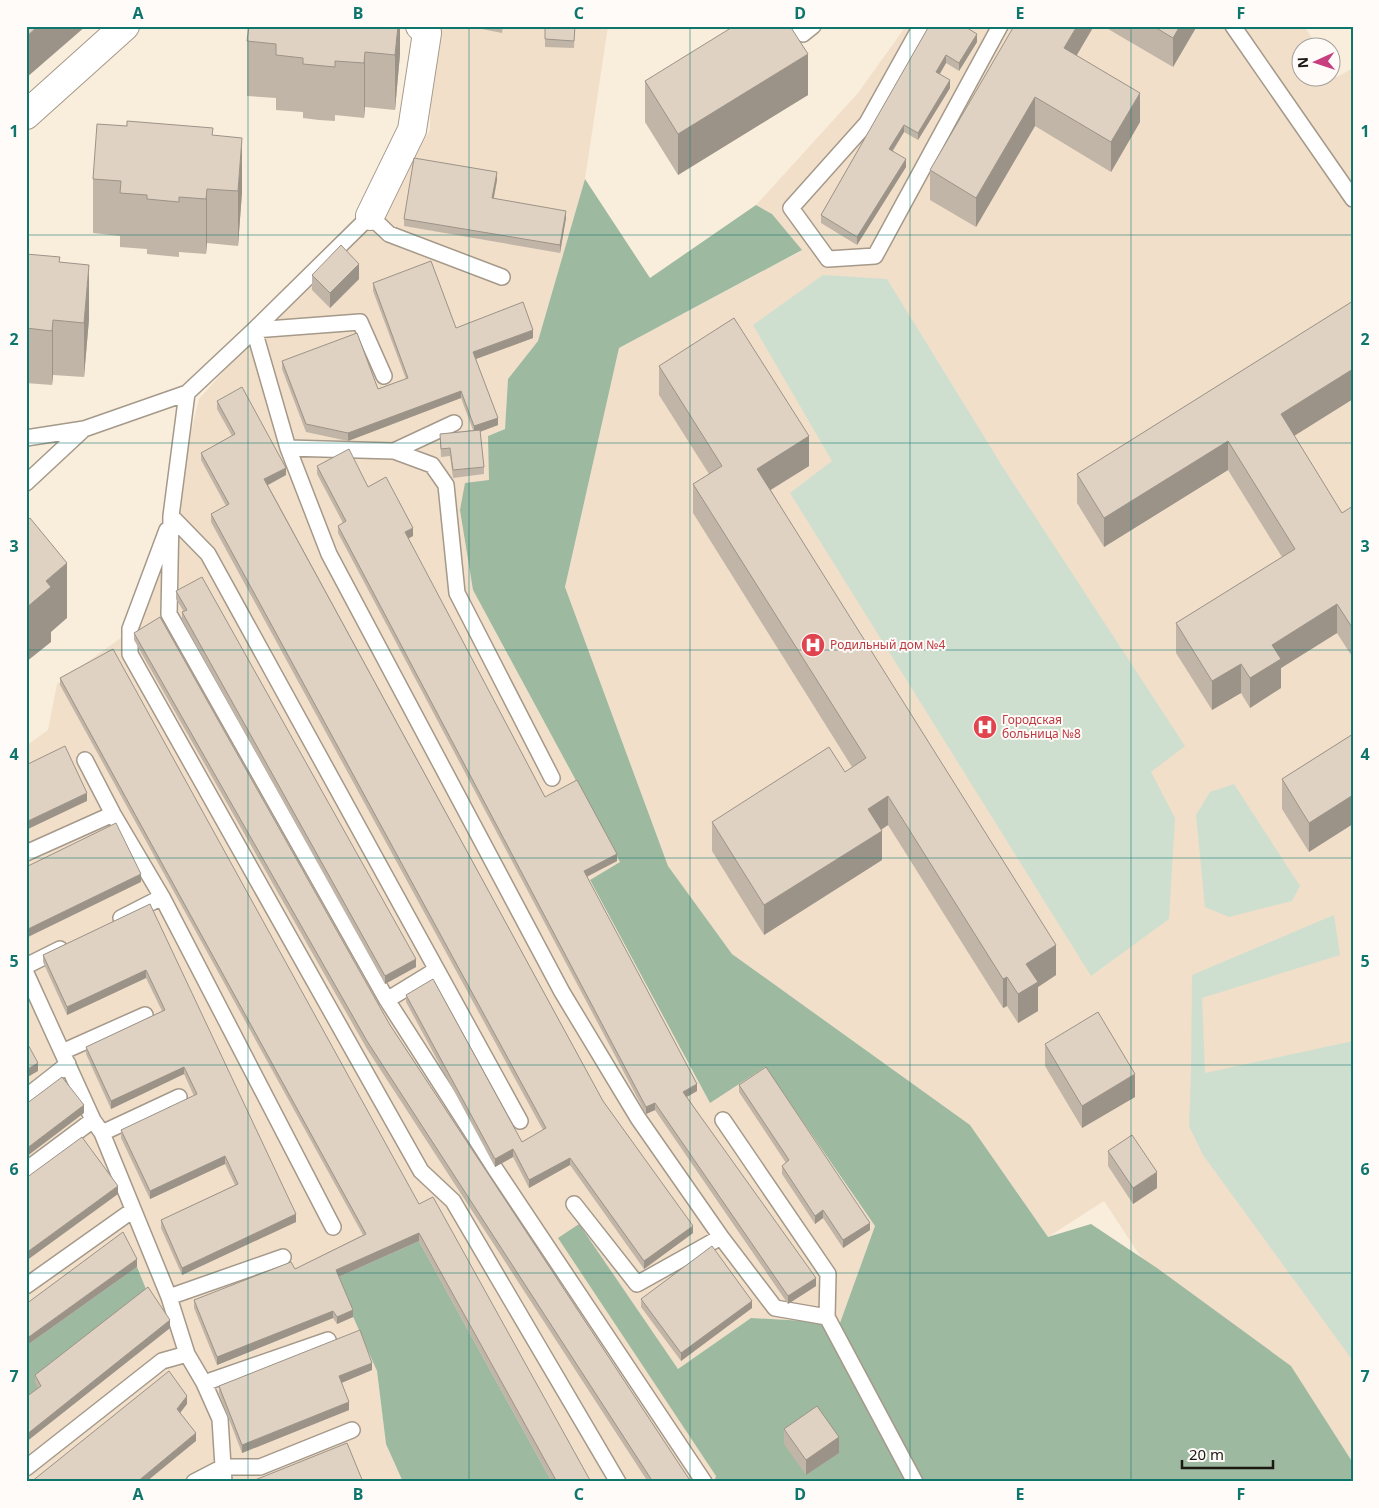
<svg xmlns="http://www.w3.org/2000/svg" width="1379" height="1508" font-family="'Noto Sans',sans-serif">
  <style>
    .built { fill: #f1dfc9 }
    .green { fill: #cedfcf }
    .forest { fill: #9db9a0 }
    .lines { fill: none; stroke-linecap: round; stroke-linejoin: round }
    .service-casing { stroke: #a5998a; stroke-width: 18 }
    .minor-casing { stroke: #a5998a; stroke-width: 30 }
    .service { stroke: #fff; stroke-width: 15 }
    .minor { stroke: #fff; stroke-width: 28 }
    .wall { fill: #c0b5a7 }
    .shaded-wall { fill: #9c9388 }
    .building { fill: #dfd2c2; stroke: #9c9388 }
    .grid { fill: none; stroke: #0f766e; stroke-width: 1; stroke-opacity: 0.55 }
    .labels { text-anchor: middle; stroke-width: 4; stroke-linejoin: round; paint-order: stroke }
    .health-label { font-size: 12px; fill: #be3a42; stroke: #fefbf8; text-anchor: start }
    .neatline { fill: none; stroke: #0f766e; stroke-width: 2 }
    .grid-label { font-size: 16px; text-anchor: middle; font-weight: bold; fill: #0f766e }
  </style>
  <rect width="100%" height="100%" fill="#f9eddc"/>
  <!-- built -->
  <path class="built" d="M432,26H608L585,179L538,341L508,379L505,429L488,436L490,480L473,590L620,862L590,881L710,1103L764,1067L875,1226L840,1323L751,1318L678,1369L579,1224L716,1476L714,1482H552L419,1241L336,1278L377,1371L386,1444L403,1482H26V746L48,730L57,684L143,622L199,399L413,158L430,130Z
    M906,26H1304L1318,47L1302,48V78H1332V69L1337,77L1353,68V1482H1289L1104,1201L1048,1237L970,1125L732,954L668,866L565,587L619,348L801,251L772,214L756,205L858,93Z"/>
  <!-- green -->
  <path class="green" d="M823,275L887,279L1004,469L1185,746L1151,772L1175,818L1169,919L1091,976L790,493L832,461L753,325Z
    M1234,784L1300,886L1292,901L1229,917L1205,907L1196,815L1210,792Z
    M1334,915L1340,955L1202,998L1205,1073L1353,1041V1361L1203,1155L1189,1126L1191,1074L1192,975Z"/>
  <!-- forest -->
  <path class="forest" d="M585,179L650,278L756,205L772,214L802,250L619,348L565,587L668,866L732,954L970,1125L1048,1237L1091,1224L1157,1268L1291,1366L1353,1463V1482H714L716,1476L558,1238L579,1224L678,1369L751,1318L840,1323L875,1226L765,1067L710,1103L590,880L620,862L473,590L460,510L465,483L489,480L488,436L505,429L508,379L538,341Z
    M419,1241L552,1482H403L386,1444L377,1371L336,1278Z
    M137,1267L148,1294L36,1383L41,1394L26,1404V1346Z"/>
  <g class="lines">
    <!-- service casing -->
    <g class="service-casing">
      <path id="service" d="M799,26L803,34L813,26
        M921,26L867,123L791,208L828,259L875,256L1000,26
        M1233,26L1353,199
        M384,376L360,322L254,330L288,448L329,554L562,992L638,1118L721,1237L775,1308L827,1317
        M187,393L171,516L208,554L520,1121
        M26,438L84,429L187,393L254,330L370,216L389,234L502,277
        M288,448L394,451L454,423
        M394,451L432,465L446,485L457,593L552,778
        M26,483L84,429
        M171,516L169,614L387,1000L496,1170L704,1482
        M167,530L130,629V654L421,1171L453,1201L618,1482
        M85,760L113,814L162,897L333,1227
        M26,853L113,814
        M121,918L162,897
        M26,966L60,949
        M26,973L93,1120L102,1133L169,1297L187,1354L204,1383L220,1419L224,1482
        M387,1000L436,970
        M62,1052L145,1015
        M26,1097L68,1064
        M723,1120L828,1274L827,1317L915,1482
        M102,1133L179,1097
        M26,1170L93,1120
        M574,1204L637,1284L721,1237
        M26,1286L133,1210
        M169,1297L283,1257
        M204,1383L328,1340
        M26,1468L162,1361L187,1354
        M194,1482L223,1467H260L352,1430"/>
    </g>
    <!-- minor casing -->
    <g class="minor-casing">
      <path id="minor" d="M26,115L125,26
        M370,216L412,130L427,33L420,26"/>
    </g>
    <!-- service -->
    <use href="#service" class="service"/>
    <!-- minor -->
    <use href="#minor" class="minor"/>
  </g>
  <!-- wall -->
  <path class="wall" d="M400,26V54L395,110L365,107L364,118L335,115V121L319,120L303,118V112L276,110V98L247,96V41Z
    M467,26H503L502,33Z
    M545,26H575L574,48L545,47Z
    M929,26H969L968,29L977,42L959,71L946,63L940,74L950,88L918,140L904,132L893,151L906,167L857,245L821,223V215Z
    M1103,26H1197L1173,67Z
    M1077,56L1140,122L1111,172L1035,126L976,227L930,200V170Z
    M645,81L808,95L678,175L645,122Z
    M213,135L242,192L238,246L207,243L206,254L179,252V257L147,254V249L120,247V236L93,233V179Z
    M497,180L494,198L566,218L560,253L404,226V219Z
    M26,254L60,262L89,319L84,377L53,375L52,385L26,383Z
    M312,275L359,279L330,308L312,290Z
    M373,283L456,328L533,338L476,359L498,425L480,432L484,467V474L453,478L450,456L441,457L440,434L473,430L461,398L348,441L306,432L282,369V361L378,389L406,379L373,291Z
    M1353,301V399L1294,436L1342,513L1353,506V658L1337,633L1281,668V688L1250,708L1241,693L1212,710L1176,653V623L1282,557L1228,470L1104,547L1077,503V474Z
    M659,366L809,466L771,490L1056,975L1038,987V1011L1018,1023L1007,1006L1003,1008L888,825L881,830L882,860L764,935L712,851V822L845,772L852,767L693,513V484L709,474L659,395Z
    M217,401L286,475L268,485L603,1101L693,1233L644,1269L570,1165L529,1188L513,1157L495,1167L406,1002V995L522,1142L543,1130L211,522V514L226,506L201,460V453L232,436L217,409Z
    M317,466L368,487L413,536L408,539L545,797L617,861L587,877L697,1091L687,1097L816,1286L788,1304L655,1110L646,1114L338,533V526L343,523L317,474Z
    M176,591L416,967L385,984L182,620V612H184L176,599Z
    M134,633L390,1025L691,1482H648L367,1049L134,640Z
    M60,678L419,1204L591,1482H552L419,1241L339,1277L353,1317L337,1324L333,1318L217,1365L194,1308V1300L295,1269L363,1235L60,685Z
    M1353,734L1309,852L1282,809V779Z
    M150,904L296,1222L182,1275L161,1228V1220L235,1185L225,1164L150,1199L121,1138V1130L194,1096L184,1074L111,1109L86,1054V1047L162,1011L146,978L67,1015L43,962V955Z
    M1045,1044L1135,1097L1082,1128L1045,1066Z
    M739,1085L870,1230L843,1248L823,1218L815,1224L782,1174V1166L786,1163L739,1092Z
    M1108,1151L1157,1188L1133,1204L1108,1166Z
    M641,1299L752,1308L681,1361L641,1307Z
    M170,1328L26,1442V1397L38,1388L35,1383V1375Z
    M372,1370L341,1383L349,1410L242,1453L219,1393V1386Z
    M784,1429L839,1453L806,1475L784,1444Z"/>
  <!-- shaded-wall -->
  <path class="shaded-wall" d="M38,26H86L26,78V37Z
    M398,26H400V54L395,110V55Z
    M1077,26H1094L1064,77V48Z
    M1180,26H1197L1173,67V38Z
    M977,34V42L959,71V63Z
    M365,52V107L364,118V63Z
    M808,54V95L678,175V134Z
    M946,55V63L936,80V72Z
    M950,80V88L918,140V133Z
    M1140,93V122L1111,172V142Z
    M1035,97V126L976,227V198Z
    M904,125V132L889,156V149Z
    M242,138V192L238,246V191Z
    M906,159V167L857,245V237Z
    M497,172V180L492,206V198Z
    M207,189V243L206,254V199Z
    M566,211V218L560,253V245Z
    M359,264V279L330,308V293Z
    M89,265V319L84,377V323Z
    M53,320V375L52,385V331Z
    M533,330V338L473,360V352Z
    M1353,369V399L1281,444V414Z
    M461,391V398L348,441V433Z
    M498,418V425L474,434V426Z
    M809,436V466L757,498V469Z
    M1228,441V470L1104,547V518Z
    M286,468V475L264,487V479Z
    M413,528V536L405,540V532Z
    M67,563V618L51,632V642L26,662V608L46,581Z
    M1337,604V633L1281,668V688L1250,708V678L1272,645Z
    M1241,664V693L1212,710V681Z
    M87,793V801L26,830V822Z
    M1353,795V824L1309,852V823Z
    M888,796V825L868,838V809Z
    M882,831V860L764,935V905Z
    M617,854V861L584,878V871Z
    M141,874V882L26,938V930Z
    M1056,945V975L1038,987V1011L1018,1023V994L1026,964Z
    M416,959V967L385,984V976Z
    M146,970V978L67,1015V1007Z
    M1007,977V1006L1003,1008V979Z
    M38,1063V1071L26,1078V1070Z
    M184,1067V1074L111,1109V1101Z
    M1135,1074V1097L1082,1128V1106Z
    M697,1084V1091L683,1099V1092Z
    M655,1103V1110L646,1114V1107Z
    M84,1105V1113L26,1157V1149Z
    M513,1149V1157L495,1167V1159Z
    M225,1156V1164L150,1199V1191Z
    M570,1158V1165L529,1188V1180Z
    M1157,1172V1188L1133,1204V1188Z
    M118,1186V1194L26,1261V1253Z
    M823,1210V1218L815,1224V1216Z
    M296,1214V1222L182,1275V1268Z
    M870,1223V1230L843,1248V1240Z
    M693,1226V1233L644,1269V1261Z
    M419,1233V1241L336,1278V1270Z
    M137,1259V1267L26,1346V1339Z
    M816,1278V1286L788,1304V1296Z
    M752,1301V1308L681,1361V1353Z
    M353,1310V1317L337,1324V1317Z
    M333,1311V1318L217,1365V1357Z
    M170,1320V1328L26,1442V1435Z
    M372,1363V1370L339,1384V1376Z
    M187,1396V1404L177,1417V1409Z
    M349,1402V1410L242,1453V1445Z
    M196,1433V1441L146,1482H137Z
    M839,1437V1453L806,1475V1460Z"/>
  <!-- building -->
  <path class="building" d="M26,26H38L26,37Z
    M249,26H398L395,55L365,52L364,63L335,61V67L303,64V58L276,55V44L247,41Z
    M545,26H575L574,41L545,39Z
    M734,26H790L808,54L678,134L645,81Z
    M929,26H964L977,34L959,63L946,55L936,72L950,80L918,133L904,125L889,149L906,159L857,237L821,215Z
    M1014,26H1077L1064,48L1140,93L1111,142L1035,97L976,198L930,170Z
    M1153,26H1180L1173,38Z
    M127,121L213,128L212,135L242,138L238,191L207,189L206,199L179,197V202L147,199V195L120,193L121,181L93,179L97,124L127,126Z
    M414,158L497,172L492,198L566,211L560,245L404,219Z
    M341,245L359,264L330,293L312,275Z
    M26,254L60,257L59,262L89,265L84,323L53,320L52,331L26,328Z
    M431,261L456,328L523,302L533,330L473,352L498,418L474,426L461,391L348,433L306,424L282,361L357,333L378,389L408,378L373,283Z
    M1353,301V369L1281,414L1342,513L1353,506V629L1337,604L1272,645L1281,659L1250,678L1241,664L1212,681L1176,623L1295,549L1228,441L1104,518L1077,474Z
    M734,318L809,436L757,469L1056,945L1026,964L1038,982L1018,994L1007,977L1003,979L888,796L868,809L882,831L764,905L712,822L829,747L845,772L866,758L693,484L722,466L659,366Z
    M242,387L286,468L264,479L603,1101L693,1226L644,1261L570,1158L529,1180L513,1149L495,1159L406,995L433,979L522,1142L546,1128L211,514L229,504L201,453L235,434L217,401Z
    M480,430L484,467L453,470L450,448L441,449L440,434Z
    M349,449L368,487L386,477L413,528L405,532L545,797L577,780L617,854L584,871L697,1084L683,1092L816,1278L788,1296L655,1103L646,1107L338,526L346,521L317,466Z
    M30,518L67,563L46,581L51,587L26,608V521Z
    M202,577L416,959L385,976L182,612L187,610L176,591Z
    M160,617L390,1025L691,1482H653L367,1041L134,633Z
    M113,649L419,1204L433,1197L591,1482H557L419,1233L336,1270L353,1310L337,1317L333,1311L217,1357L194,1300L291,1262L295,1269L366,1234L60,678Z
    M1353,734V795L1309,823L1282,779Z
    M65,746L87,793L26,822V765Z
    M116,823L141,874L26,930V867Z
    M150,904L296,1214L182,1268L161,1220L238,1184L225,1156L150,1191L121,1130L197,1094L184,1067L111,1101L86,1047L165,1010L146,970L67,1007L43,955Z
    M1098,1012L1135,1074L1082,1106L1045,1044Z
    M26,1041L38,1063L26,1070Z
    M766,1067L870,1223L843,1240L823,1210L815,1216L782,1166L789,1160L739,1085Z
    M62,1077L84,1105L26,1149V1104Z
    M1132,1135L1157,1172L1133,1188L1108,1151Z
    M82,1137L118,1186L26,1253V1178Z
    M123,1232L137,1259L26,1339V1304Z
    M712,1246L752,1301L681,1353L641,1299Z
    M148,1287L170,1320L26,1435V1397L41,1386L35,1375Z
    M360,1330L372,1363L339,1376L349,1402L242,1445L219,1386Z
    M169,1371L187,1396L177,1409L196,1433L137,1482H31Z
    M817,1406L839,1437L806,1460L784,1429Z
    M347,1443L363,1482H250Z"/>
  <!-- grid -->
  <path class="grid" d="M248,26V1482M469,26V1482M690,26V1482M910,26V1482M1131,26V1482M26,235H1353M26,443H1353M26,650H1353M26,858H1353M26,1065H1353M26,1273H1353"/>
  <!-- icons -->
  <defs>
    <g id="hospital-disc" transform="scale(1.25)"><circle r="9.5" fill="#e0444e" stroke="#fefbf8"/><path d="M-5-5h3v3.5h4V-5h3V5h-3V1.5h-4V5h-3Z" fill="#fff"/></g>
  </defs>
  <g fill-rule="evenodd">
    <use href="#hospital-disc" x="813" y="645"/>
    <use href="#hospital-disc" x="985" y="727"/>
  </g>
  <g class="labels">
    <!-- health labels -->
    <g class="health-label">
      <text x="830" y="649">Родильный дом №4</text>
      <text x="1002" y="724">Городская<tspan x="1002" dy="14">больница №8</tspan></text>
    </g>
  </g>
  <!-- border -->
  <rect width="1379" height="1508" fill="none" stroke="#fefbf8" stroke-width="55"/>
  <!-- north arrow -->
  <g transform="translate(1316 62) rotate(267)"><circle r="24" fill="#fefbf8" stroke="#a4a09c"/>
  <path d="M0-4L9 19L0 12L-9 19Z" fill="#c73f7e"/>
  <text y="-8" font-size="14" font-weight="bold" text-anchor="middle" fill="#1c1812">N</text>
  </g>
  <!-- scale -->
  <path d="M1182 1460v8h91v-8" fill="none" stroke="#1c1812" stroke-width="2.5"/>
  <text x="1189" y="1460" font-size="15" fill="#1c1812" stroke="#fefbf8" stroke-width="4" paint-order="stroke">20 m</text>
  <rect x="28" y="28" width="1324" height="1452" class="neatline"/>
  <g class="grid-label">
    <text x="138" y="19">A</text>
    <text x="358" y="19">B</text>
    <text x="579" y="19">C</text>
    <text x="800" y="19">D</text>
    <text x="1020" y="19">E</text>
    <text x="1241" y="19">F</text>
    <text x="14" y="137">1</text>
    <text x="1365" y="137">1</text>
    <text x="14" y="345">2</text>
    <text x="1365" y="345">2</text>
    <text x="14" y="552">3</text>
    <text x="1365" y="552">3</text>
    <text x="14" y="760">4</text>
    <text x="1365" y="760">4</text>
    <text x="14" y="967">5</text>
    <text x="1365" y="967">5</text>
    <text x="14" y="1175">6</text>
    <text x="1365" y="1175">6</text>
    <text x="14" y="1382">7</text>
    <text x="1365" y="1382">7</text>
    <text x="138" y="1500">A</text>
    <text x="358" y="1500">B</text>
    <text x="579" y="1500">C</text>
    <text x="800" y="1500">D</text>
    <text x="1020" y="1500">E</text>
    <text x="1241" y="1500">F</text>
  </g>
</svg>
